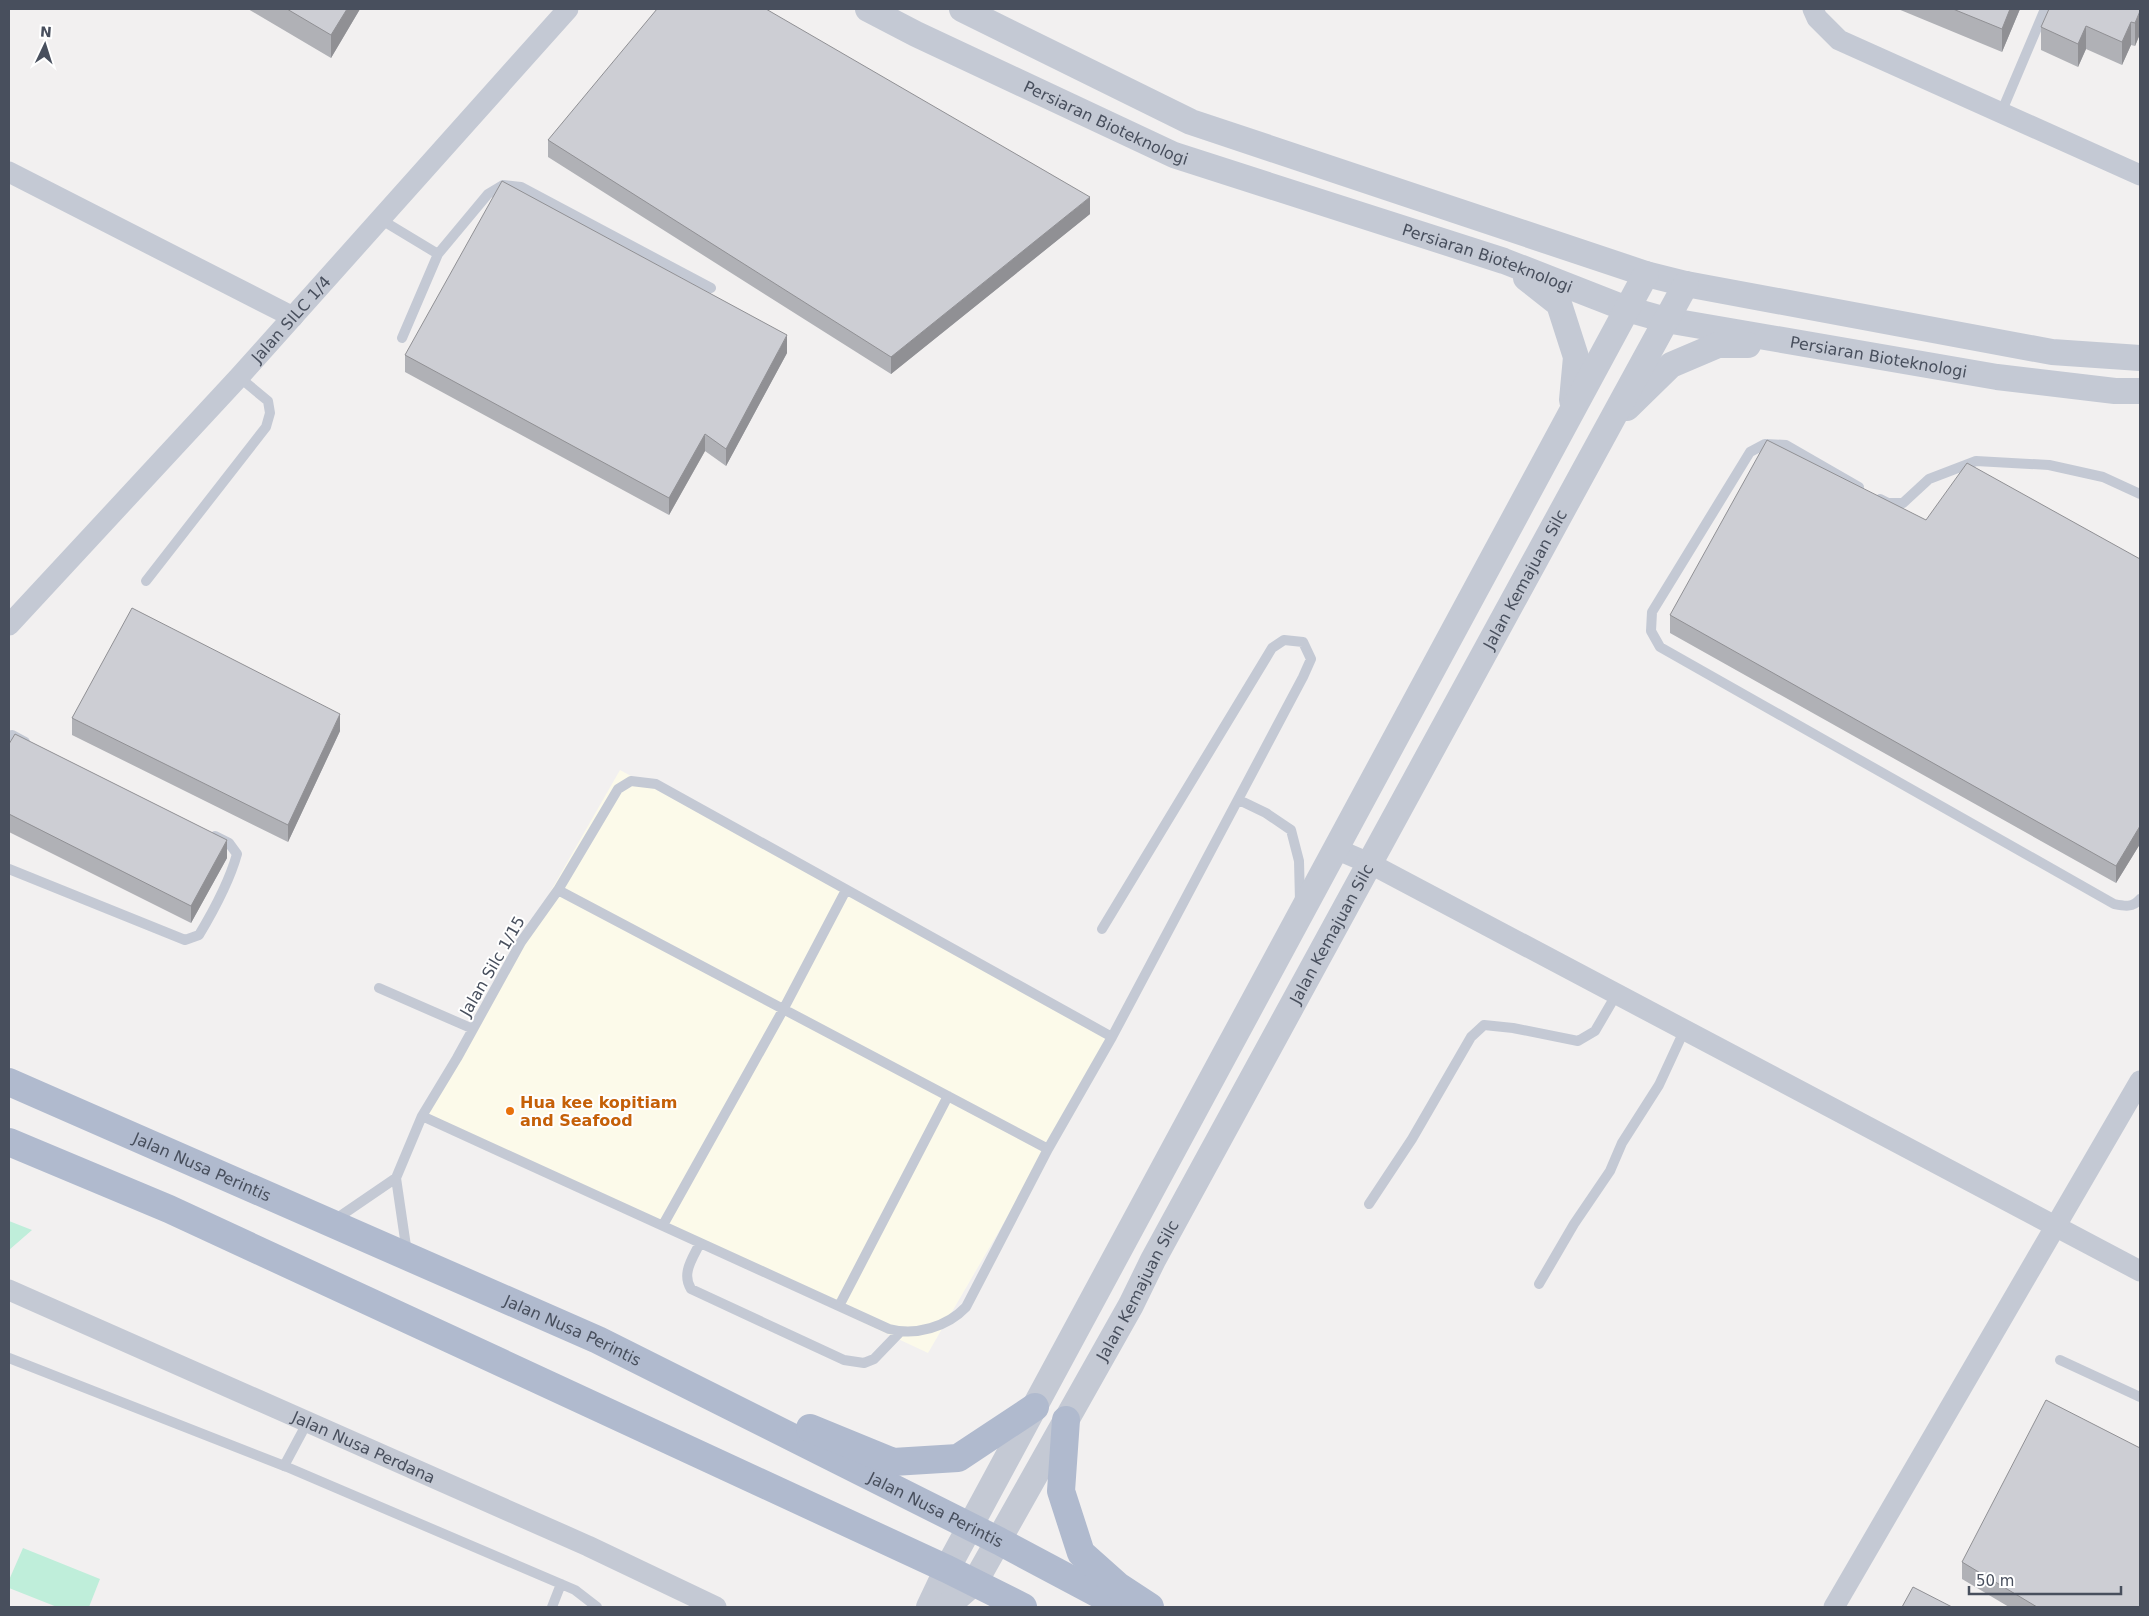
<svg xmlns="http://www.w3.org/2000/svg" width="2149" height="1616" font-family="'DejaVu Sans',sans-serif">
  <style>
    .commercial { fill: #fcfaea }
    .green { fill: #bfeeda }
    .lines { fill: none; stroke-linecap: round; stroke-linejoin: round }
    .service { stroke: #c4c9d4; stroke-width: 10 }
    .minor { stroke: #c4c9d4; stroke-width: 21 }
    .tertiary { stroke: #c4c9d4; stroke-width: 26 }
    .primary { stroke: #b0bace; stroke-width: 28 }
    .wall { fill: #b0b1b6 }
    .shaded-wall { fill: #909094 }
    .building { fill: #cdced4; stroke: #909094 }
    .food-dot { fill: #e8710a; stroke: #fff; stroke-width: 2 }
    .labels { text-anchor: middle; stroke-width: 4; stroke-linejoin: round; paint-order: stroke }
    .street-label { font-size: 16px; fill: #484f5d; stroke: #fff }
    .food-label { font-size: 16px; font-weight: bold; fill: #c56008; stroke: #fff; text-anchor: start }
  </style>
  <rect width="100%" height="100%" fill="#f2f0f0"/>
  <!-- commercial -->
  <path class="commercial" d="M620,770L1112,1037L928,1353L422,1116Z"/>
  <!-- green -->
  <path class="green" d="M9,1221L32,1230L9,1250Z
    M23,1548L100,1579L89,1607H57L9,1588V1580Z"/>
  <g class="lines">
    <!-- service -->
    <path class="service" d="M2001,113L2045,9
      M380,219L438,254L402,338
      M438,254L488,194L503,185L521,187L711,288
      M1859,487L1786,445L1765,444L1750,452L1652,612L1651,631L1660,647L2114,904C2124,906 2133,908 2140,899
      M1880,499L1888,503H1903L1929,479L1976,461L2049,465L2103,477L2140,494
      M146,581L266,427L270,413L268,401L239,377
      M9,736L12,735L25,742
      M1239,800L1266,813L1291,830L1299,861L1300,901
      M9,869L185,940L199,935C214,910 229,883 237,854L229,843L215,836
      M558,890L1048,1149
      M379,988L473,1029
      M422,1116L889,1329C916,1336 947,1327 966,1307L1048,1149L1112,1037L1303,677L1311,659L1303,642L1284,640L1272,648L1102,929
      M1369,1204L1412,1139L1471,1037L1484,1025L1513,1028L1578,1041L1595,1031L1616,995
      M333,1221L396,1178
      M663,1225L783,1010L846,890
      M700,1243C693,1258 681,1273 691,1289L844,1360L864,1363L874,1359L900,1332
      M407,1253L396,1178L422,1116L457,1058L521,942L558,890L618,789L631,781L656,784L1112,1037
      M1539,1284L1574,1224L1610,1171L1622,1143L1659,1085L1684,1031
      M839,1306L948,1096
      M9,1358L287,1467L575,1590L597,1607
      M2060,1360L2140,1397
      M284,1466L307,1423
      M552,1607L561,1584"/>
    <!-- minor -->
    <g class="minor">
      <path d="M1813,9L1817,18L1839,40L2140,175"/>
      <path d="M9,172L293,317"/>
      <path id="s1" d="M9,625L239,377L568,9"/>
      <path d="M1336,849L1371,864L2140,1271"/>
      <path id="s2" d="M9,1290L588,1546L716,1607"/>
      <path d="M1834,1607L2140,1081"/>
    </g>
    <!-- tertiary -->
    <g class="tertiary">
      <path id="s3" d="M868,9L916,34L1174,155L1504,261L1627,309L1666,320L1997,377L2115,391H2140"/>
      <path d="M962,9L1191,122L1646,274L1686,284L2052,352L2140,358"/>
      <path d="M1526,278L1559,304L1576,357L1572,400"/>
      <path d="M1627,408L1671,365L1718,345H1748"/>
      <path d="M929,1607L947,1569L1646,274"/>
      <path id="s4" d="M946,1607L975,1582L1131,1305L1153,1260L1686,284"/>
    </g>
    <!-- primary -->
    <g class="primary">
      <path id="s5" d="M9,1082L598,1340L999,1541L1123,1607"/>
      <path d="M9,1142L169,1209L947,1569L1023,1607"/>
      <path d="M1066,1420L1061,1491L1081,1553L1118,1586L1150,1607"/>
      <path d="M810,1428L893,1462L958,1458L1035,1407"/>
    </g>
  </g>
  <!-- wall -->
  <path class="wall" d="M248,9H360L331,58Z
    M1898,9H2020L2002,52Z
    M2140,9V34L2135,46L2131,45L2122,65L2086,49L2078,67L2041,50V27Z
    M548,140L1090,214L891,374L548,157Z
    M787,353L726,466L705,451L669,515L405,372V355Z
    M1926,520L2140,559V844L2116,883L1670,633V615Z
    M72,718L340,731L288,842L72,735Z
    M9,744L227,858L191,923L9,832Z
    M1962,1562L2140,1607H2009L1962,1579Z"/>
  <!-- shaded-wall -->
  <path class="shaded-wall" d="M347,9H360L331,58V35Z
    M2010,9H2020L2002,52V29Z
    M2140,11V34L2135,46V23Z
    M2131,22V45L2122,65V42Z
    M2086,26V49L2078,67V44Z
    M1090,197V214L891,374V357Z
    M787,335V353L726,466V449Z
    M705,434V451L669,515V498Z
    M340,714V731L288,842V825Z
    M2140,826V844L2116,883V866Z
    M227,840V858L191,923V906Z"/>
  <!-- building -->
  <path class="building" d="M287,9H347L331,35Z
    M657,9H766L1090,197L891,357L548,140Z
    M1953,9H2010L2002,29Z
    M2049,9H2140V11L2135,23L2131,22L2122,42L2086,26L2078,44L2041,27Z
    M502,181L787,335L726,449L705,434L669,498L405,355Z
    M1767,440L1926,520L1967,463L2140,559V826L2116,866L1670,615Z
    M132,608L340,714L288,825L72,718Z
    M15,734L227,840L191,906L9,814V744Z
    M2046,1400L2140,1448V1607H2037L1962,1562Z
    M1913,1587L1952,1607H1902Z"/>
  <!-- markers -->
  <circle class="food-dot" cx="510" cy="1111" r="5"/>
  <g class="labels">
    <!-- street labels -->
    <g class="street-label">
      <text dy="6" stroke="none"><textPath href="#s3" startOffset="264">Persiaran Bioteknologi</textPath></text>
      <text dy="6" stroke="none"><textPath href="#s3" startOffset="669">Persiaran Bioteknologi</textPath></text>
      <text dy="6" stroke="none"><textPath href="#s1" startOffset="416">Jalan SILC 1/4</textPath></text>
      <text dy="6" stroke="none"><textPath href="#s3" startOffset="1074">Persiaran Bioteknologi</textPath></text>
      <text dy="6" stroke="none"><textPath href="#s4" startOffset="1182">Jalan Kemajuan Silc</textPath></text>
      <text dy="6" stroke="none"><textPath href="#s4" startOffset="778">Jalan Kemajuan Silc</textPath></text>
      <text transform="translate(492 966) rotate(-60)" y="6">Jalan Silc 1/15</text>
      <text dy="6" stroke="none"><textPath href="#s5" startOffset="211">Jalan Nusa Perintis</textPath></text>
      <text dy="6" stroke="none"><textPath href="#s4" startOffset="372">Jalan Kemajuan Silc</textPath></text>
      <text dy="6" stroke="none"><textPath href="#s5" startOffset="616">Jalan Nusa Perintis</textPath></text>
      <text dy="6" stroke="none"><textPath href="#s2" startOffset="388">Jalan Nusa Perdana</textPath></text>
      <text dy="6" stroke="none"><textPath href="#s5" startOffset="1021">Jalan Nusa Perintis</textPath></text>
    </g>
    <!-- food labels -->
    <g class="food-label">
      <text x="520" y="1108">Hua kee kopitiam<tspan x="520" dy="18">and Seafood</tspan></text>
    </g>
  </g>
  <!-- border -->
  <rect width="2149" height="1616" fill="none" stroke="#484f5d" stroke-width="20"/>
  <!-- north arrow -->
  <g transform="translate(45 45) rotate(4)" stroke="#ffffff" stroke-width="4" paint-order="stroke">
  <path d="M0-4L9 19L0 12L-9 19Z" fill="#484f5d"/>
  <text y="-8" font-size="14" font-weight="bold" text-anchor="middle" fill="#484f5d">N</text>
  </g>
  <!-- scale -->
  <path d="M1969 1586v8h152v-8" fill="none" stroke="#484f5d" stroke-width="2.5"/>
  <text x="1976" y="1586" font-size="15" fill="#484f5d" stroke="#ffffff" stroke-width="4" paint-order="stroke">50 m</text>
</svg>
